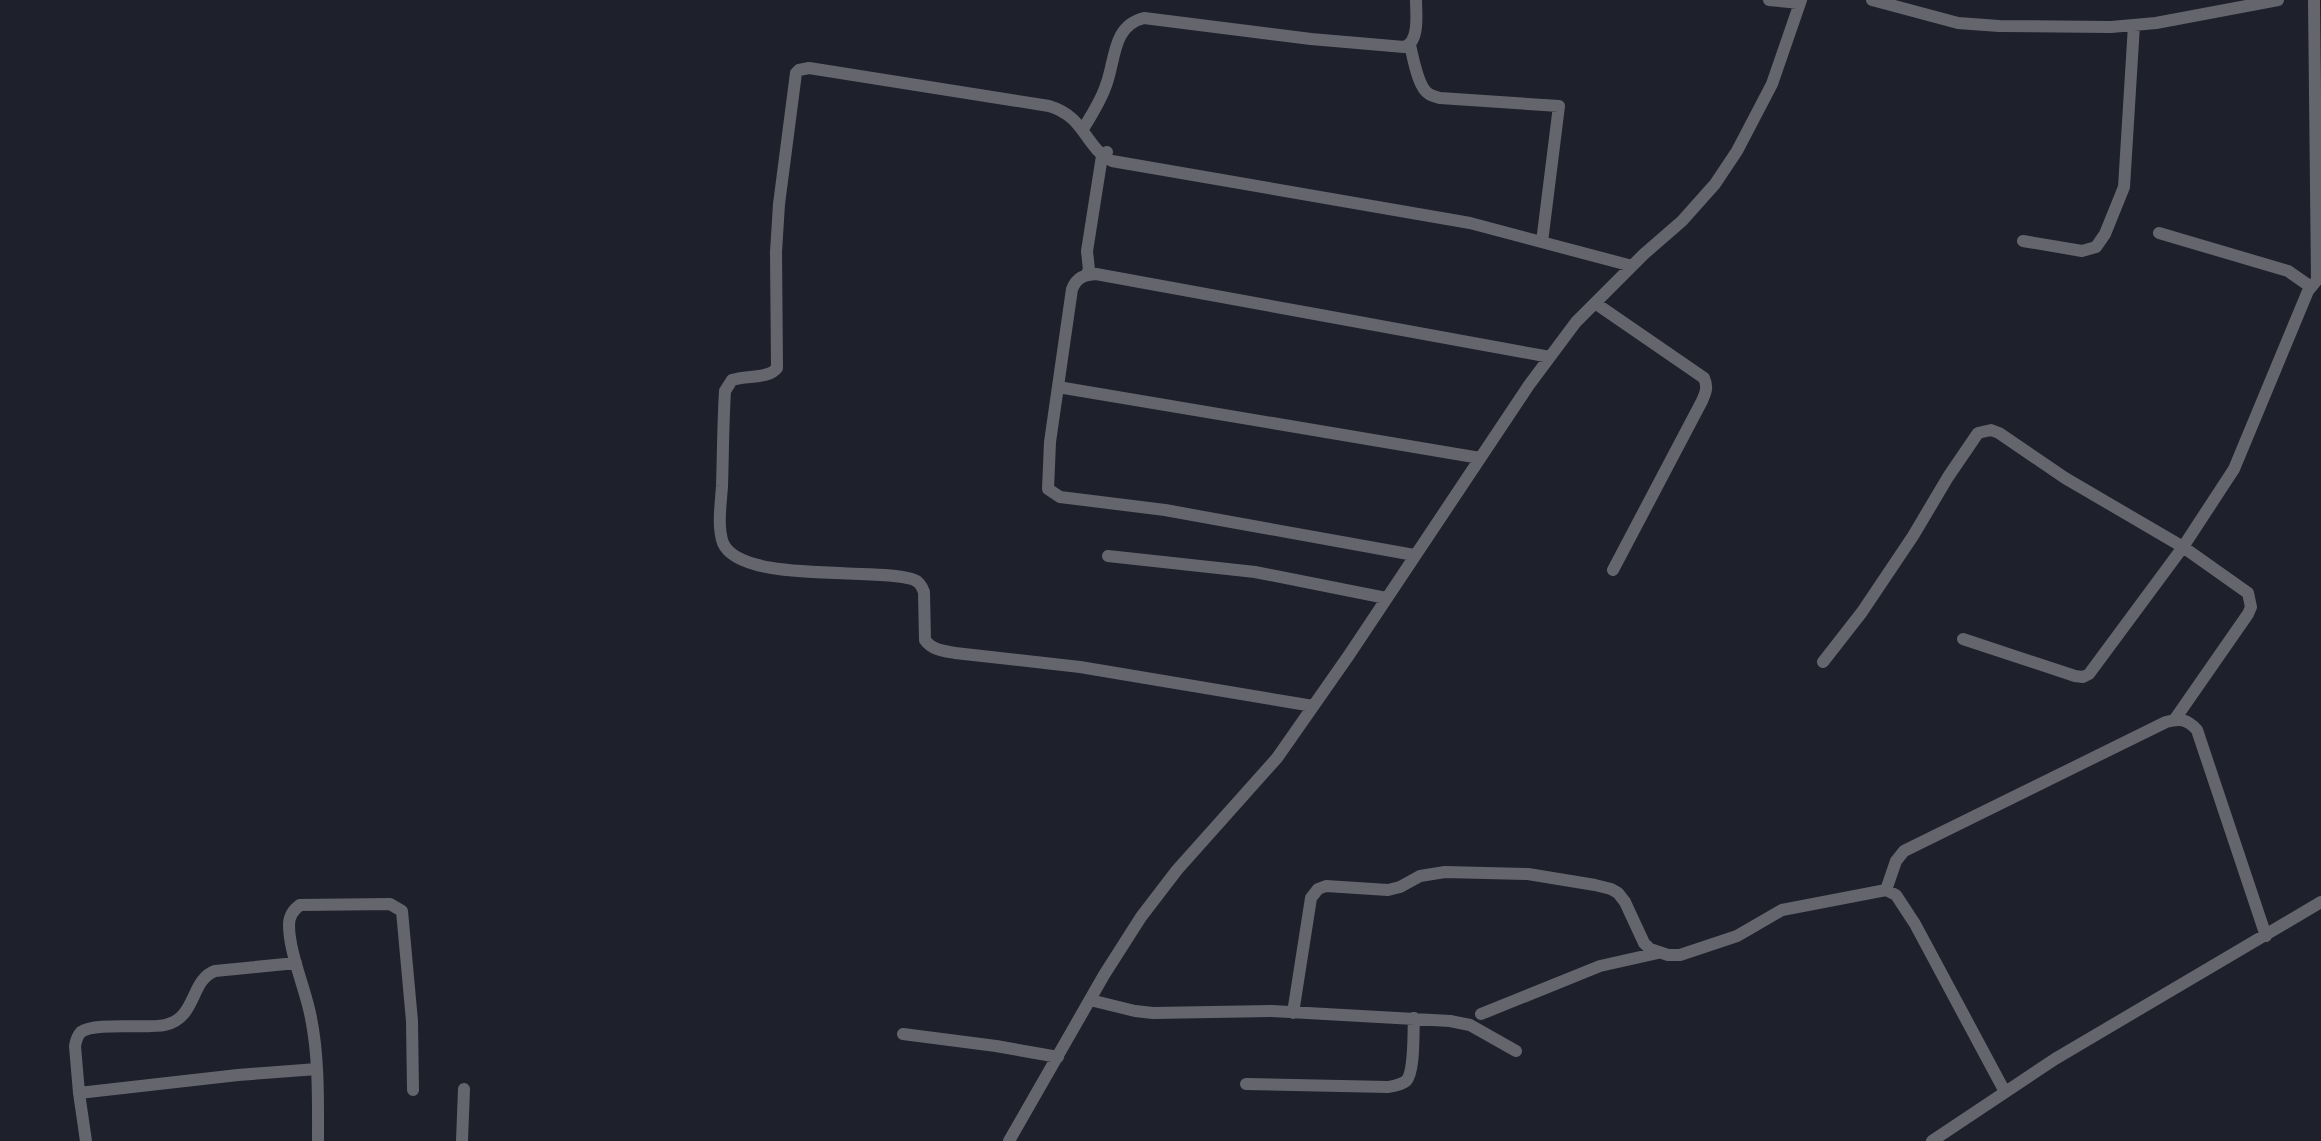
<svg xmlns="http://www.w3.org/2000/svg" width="2321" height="1141" font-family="Lato,sans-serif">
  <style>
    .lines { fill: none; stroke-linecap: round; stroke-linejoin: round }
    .street { stroke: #65666d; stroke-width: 12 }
  </style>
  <rect width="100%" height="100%" fill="#1e202c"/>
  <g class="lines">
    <!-- street -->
    <path class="street" d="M1769,0L1800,3
      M1872,0L1958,23L1999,26L2111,27L2156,23L2278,0
      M2314,0L2317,280
      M1410,45C1413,57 1418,88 1429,94C1432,96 1437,97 1440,98L1559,106L1542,242
      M1083,129C1091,116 1100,102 1105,88C1116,62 1111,26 1144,18L1311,39L1404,47C1420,42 1416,14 1416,0
      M2159,233L2288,271L2311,287
      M2023,241L2082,251L2096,247L2105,234L2124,187L2134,25
      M1086,275L1089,270L1087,251L1102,156L1107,152
      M1595,303L1704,378C1708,387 1706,392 1702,401L1613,570
      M1058,387L1480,458
      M1414,555L1165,510L1060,497L1048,489L1050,442L1072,289C1077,277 1084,275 1096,274C1247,303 1399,328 1550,357
      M1108,556L1255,572L1386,598
      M1963,639L2075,676L2083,677L2089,674L2183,547L2234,469L2308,291L2317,280L2321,278
      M1823,662L1862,612L1913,536L1948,477L1978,433L1991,430L1999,433L2065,478L2183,547L2248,593L2251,607L2248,614L2175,719
      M1313,706L1080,667L955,653C944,651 932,650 925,640L924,592C922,586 919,581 912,579C873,567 741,584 723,543C717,526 721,503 722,486C723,455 723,423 725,391L732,380C746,375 769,379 777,368L776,252L779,204L796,73L799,70L809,68L1049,106C1086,117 1084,147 1112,161L1470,223L1632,266
      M1886,890L1896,861L1904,851L2166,722C2180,718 2187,719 2197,730L2266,936
      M1090,1000L1135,1011L1153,1013L1272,1011L1450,1021L1470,1025L1516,1051
      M1293,1013L1311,898L1318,889L1326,886L1388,890L1400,887L1420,876L1445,872L1528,874L1595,885L1611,889L1618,893L1625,902L1644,943L1650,949L1668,955H1680L1737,936L1782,910L1886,890L1896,895L1915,924L2005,1092
      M1481,1014L1600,966L1658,953
      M903,1034L996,1046L1058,1057
      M1246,1084L1388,1087C1394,1086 1401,1085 1406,1081C1415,1072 1413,1032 1414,1018
      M79,1093L75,1046C76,1040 77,1036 81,1032C95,1022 146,1029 165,1025C197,1018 190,980 215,971L296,963
      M86,1141L79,1093L238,1075L317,1069
      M318,1141C318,1100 319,1058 311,1018C306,990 289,953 289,925C289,916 293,910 300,905L390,904L402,911L412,1021L413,1090
      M462,1141L464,1089
      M1009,1141L1104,975L1141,917L1177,870L1277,758L1349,655L1529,385L1576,322L1644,254L1682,221L1715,184L1737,151L1772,84L1801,0
      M1932,1141L2055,1059L2321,902"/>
  </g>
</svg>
